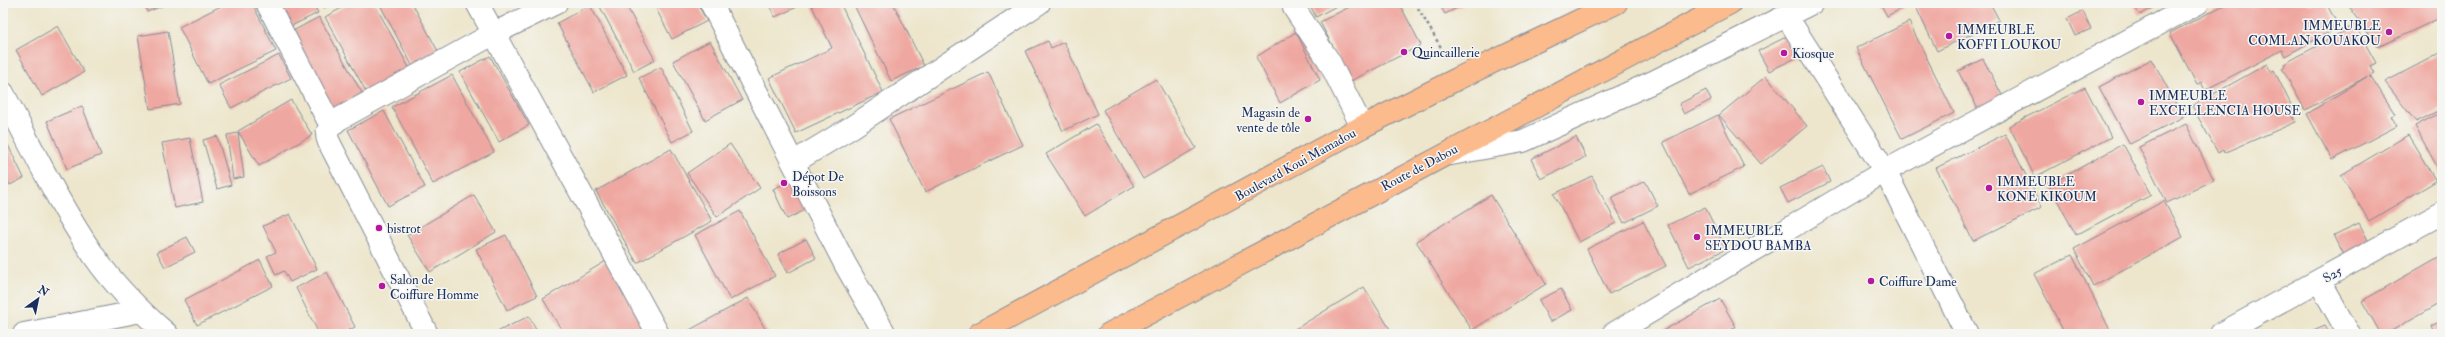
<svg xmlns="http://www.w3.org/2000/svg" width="2445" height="337" font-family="'IM FELL Double Pica',serif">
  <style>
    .building { fill: #efa8a1 }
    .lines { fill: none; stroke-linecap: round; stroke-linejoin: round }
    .minor-casing { stroke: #848a95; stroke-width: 24 }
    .major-casing { stroke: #848a95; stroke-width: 24 }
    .path { stroke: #848a95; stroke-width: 2.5; stroke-dasharray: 3 3; stroke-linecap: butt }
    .minor { stroke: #fff; stroke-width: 22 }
    .major { stroke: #fbbb8c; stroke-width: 22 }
    .poi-dot { fill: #b5179e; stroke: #f6f6f2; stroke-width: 1.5 }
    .labels { text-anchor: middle; stroke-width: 3; stroke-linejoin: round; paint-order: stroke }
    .poi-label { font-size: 13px; fill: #1b2f5e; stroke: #f6f6f2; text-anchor: start }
    .street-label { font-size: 13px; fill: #1b2f5e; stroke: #f6f6f2 }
  </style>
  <rect width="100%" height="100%" fill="#f6f6f2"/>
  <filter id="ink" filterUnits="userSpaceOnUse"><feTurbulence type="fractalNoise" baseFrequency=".025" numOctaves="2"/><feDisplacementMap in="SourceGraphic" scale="8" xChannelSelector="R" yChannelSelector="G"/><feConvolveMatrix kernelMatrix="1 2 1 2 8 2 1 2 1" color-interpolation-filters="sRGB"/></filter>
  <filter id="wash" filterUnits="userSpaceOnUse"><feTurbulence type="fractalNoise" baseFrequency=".012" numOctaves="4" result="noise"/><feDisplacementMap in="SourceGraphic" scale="16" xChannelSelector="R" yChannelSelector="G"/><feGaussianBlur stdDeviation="0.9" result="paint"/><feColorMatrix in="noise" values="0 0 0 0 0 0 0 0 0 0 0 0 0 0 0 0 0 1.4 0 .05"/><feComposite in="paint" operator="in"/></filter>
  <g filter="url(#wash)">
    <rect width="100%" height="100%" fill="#ede6cc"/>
    <g id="blocks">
      <!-- building -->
      <path class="building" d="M144,3H170L147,12Z
        M227,3H252L276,51L208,84L179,27Z
        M277,3H313L318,13L289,27Z
        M321,3H335L324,8Z
        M351,3H374L412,73L369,97L325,17Z
        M379,3H412L439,53L413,67Z
        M598,3H625L655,60L634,71Z
        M653,3H697L707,21L672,39Z
        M768,3H806L775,17Z
        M814,3H840L883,92L796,133L769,78L832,48L811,4Z
        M853,3H893L924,66L891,81Z
        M938,3H949L940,7Z
        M1309,3H1342L1316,17Z
        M1357,3H1399L1421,45L1351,81L1320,22Z
        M1439,3H1467L1445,14Z
        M1880,3H1906L1907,6L1887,16Z
        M1914,3H1990L1999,20L1937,51Z
        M2132,3H2161L2140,15Z
        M2228,3H2248L2251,8L2258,5L2257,3H2326L2339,27L2285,56L2282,50L2205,90L2201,82L2197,85L2170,33Z
        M2347,3H2440L2442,17L2378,47Z
        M590,5L627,75L594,92L557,23Z
        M2083,11L2091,29L2075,36L2067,19Z
        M319,17L362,93L334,109L291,32Z
        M1909,22L1954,113L1902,139L1856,48Z
        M2355,25L2376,63L2370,66L2374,73L2370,75L2395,114L2391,116L2397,126L2332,160L2307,114L2368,76L2305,110L2282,68L2285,66L2284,64Z
        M58,26L84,72L42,96L16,50Z
        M168,31L180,104L150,109L138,36Z
        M1296,32L1320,80L1280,103L1256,57Z
        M1792,34L1802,55L1769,71L1758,51Z
        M710,41L742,100L705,120L673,61Z
        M1048,41L1051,48L1064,42L1098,114L1063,131L1025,51Z
        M2442,52V109L2416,122L2385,82Z
        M279,55L291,78L231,108L219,85Z
        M490,56L529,125L499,142L460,72Z
        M1983,59L2003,97L1978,109L1958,71Z
        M2152,59L2183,117L2130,144L2099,87Z
        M2267,64L2271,72L2274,70L2294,111L2292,112L2296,122L2224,153L2223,150L2218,153L2192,106Z
        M661,67L693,131L672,142L639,78Z
        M988,72L1023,145L925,192L889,119Z
        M452,75L494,152L433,184L392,107Z
        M1766,76L1807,126L1761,164L1719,115Z
        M1156,79L1196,148L1143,179L1103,110Z
        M2085,87L2111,137L2035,177L2009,126Z
        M1706,90L1711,100L1684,114L1679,104Z
        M291,100L312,135L259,166L238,131Z
        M82,106L101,155L67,169L47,121Z
        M384,111L425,187L388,206L348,130Z
        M2442,112V176L2415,126Z
        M1718,115L1744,167L1689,194L1663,142Z
        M1096,124L1134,186L1085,216L1046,154Z
        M2186,124L2214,180L2167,203L2139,147Z
        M238,133L244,177L233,179L227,135Z
        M2005,134L2042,207L1973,241L1936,168Z
        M2408,135L2436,181L2369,221L2341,175Z
        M217,136L231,185L217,189L203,140Z
        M1576,137L1586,157L1541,179L1531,159Z
        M190,138L203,202L175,208L162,143Z
        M730,144L760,188L717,217L687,173Z
        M2123,144L2151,195L2076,235L2049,185Z
        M8,145L24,178L10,185L3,171V147Z
        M671,149L712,221L637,263L596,191Z
        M1823,167L1830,182L1788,203L1780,188Z
        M1592,176L1616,223L1579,242L1554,194Z
        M797,178L811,207L787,219L773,189Z
        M1645,181L1658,206L1624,223L1611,198Z
        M474,195L496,232L430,272L407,235Z
        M1491,195L1546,284L1472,330L1416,241Z
        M2164,201L2183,237L2093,286L2074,249Z
        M1705,207L1726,249L1689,267L1668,225Z
        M740,211L775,276L730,300L695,235Z
        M290,214L317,269L290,282L284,271L276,275L267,256L276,252L263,226Z
        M1643,221L1666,266L1609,294L1587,249Z
        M2359,223L2370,244L2345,257L2334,235Z
        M506,235L537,296L507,310L476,249Z
        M187,237L195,252L165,267L157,252Z
        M806,239L816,258L788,273L778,254Z
        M2072,255L2112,334H2065L2034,274Z
        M2442,255V302L2386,334H2381L2362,301Z
        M260,260L273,286L197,325L184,300Z
        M606,261L650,334H564L543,299Z
        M327,272L355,327L342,334H319L296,288Z
        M1364,287L1393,334H1287Z
        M1561,289L1572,310L1550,322L1539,300Z
        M748,298L768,334H687L686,332Z
        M1720,299L1736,327L1724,334H1657Z
        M529,316L538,334H493Z
        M2442,321V334H2436L2432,326Z
        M2325,326L2330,334H2306Z"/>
    </g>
  </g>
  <g filter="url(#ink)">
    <use href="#blocks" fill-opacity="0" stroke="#848a95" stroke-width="1"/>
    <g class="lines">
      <!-- minor casing -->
      <g class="minor-casing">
        <path id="minor" d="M267,3L331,126
          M477,3L658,334
          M711,3L845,264L885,334
          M1294,8L1329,61L1362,127
          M1787,17L1885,171L1967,334
          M3,93C32,148 59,205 94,256C114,285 140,311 167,334
          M1451,154L1523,141L1653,82L1812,3
          M794,162L852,127L1039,3
          M2319,281L2349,334
          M24,334L141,311
          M427,334L334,152C325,135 323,132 339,119L493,34L556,3
          M1613,334L1885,171L2198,3
          M2221,334L2442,213"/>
      </g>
      <!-- major casing -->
      <g class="major-casing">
        <path id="major" d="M979,334L1362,127L1459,78L1616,3
          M1109,334L1730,3"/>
      </g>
      <!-- path -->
      <path class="path" d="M1415,3L1446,56"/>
      <!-- minor -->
      <use href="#minor" class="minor"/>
      <!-- major -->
      <use href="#major" class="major"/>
    </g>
  </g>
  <!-- markers -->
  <g class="poi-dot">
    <circle cx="2389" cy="32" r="4"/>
    <circle cx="1949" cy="36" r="4"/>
    <circle cx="1404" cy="52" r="4"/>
    <circle cx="1784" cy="53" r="4"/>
    <circle cx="2141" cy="102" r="4"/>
    <circle cx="1308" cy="119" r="4"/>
    <circle cx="784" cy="183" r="4"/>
    <circle cx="1989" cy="188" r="4"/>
    <circle cx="379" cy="228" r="4"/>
    <circle cx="1697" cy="237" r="4"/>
    <circle cx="1871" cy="281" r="4"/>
    <circle cx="382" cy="286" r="4"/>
  </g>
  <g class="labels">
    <!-- poi labels -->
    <g class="poi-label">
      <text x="2381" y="30" text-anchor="end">IMMEUBLE<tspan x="2381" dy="15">COMLAN KOUAKOU</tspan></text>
      <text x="1957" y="34">IMMEUBLE<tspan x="1957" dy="15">KOFFI LOUKOU</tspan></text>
      <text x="1412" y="57">Quincaillerie</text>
      <text x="1792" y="58">Kiosque</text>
      <text x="2149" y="100">IMMEUBLE<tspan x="2149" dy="15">EXCELLENCIA HOUSE</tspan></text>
      <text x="1300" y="117" text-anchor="end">Magasin de<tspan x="1300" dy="15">vente de tôle</tspan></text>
      <text x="792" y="181">Dépot De<tspan x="792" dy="15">Boissons</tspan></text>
      <text x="1997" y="186">IMMEUBLE<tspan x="1997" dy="15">KONE KIKOUM</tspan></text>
      <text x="387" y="233">bistrot</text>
      <text x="1705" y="235">IMMEUBLE<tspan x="1705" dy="15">SEYDOU BAMBA</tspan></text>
      <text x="390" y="284">Salon de<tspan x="390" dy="15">Coiffure Homme</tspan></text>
      <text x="1879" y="286">Coiffure Dame</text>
    </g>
    <!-- street labels -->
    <g class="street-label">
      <text transform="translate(1295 164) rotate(-29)" y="5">Boulevard Koui Mamadou</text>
      <text transform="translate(1419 167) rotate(-28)" y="5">Route de Dabou</text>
      <text transform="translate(2332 274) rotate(-29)" y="5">S25</text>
    </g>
  </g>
  <!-- margin -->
  <rect width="2445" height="337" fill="none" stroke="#f6f6f2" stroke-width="16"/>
  <!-- north arrow -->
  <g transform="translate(38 299) rotate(33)" stroke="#f6f6f2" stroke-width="3" paint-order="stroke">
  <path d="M0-3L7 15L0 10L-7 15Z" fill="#1b2f5e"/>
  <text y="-6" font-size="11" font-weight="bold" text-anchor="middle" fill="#1b2f5e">N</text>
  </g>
</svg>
